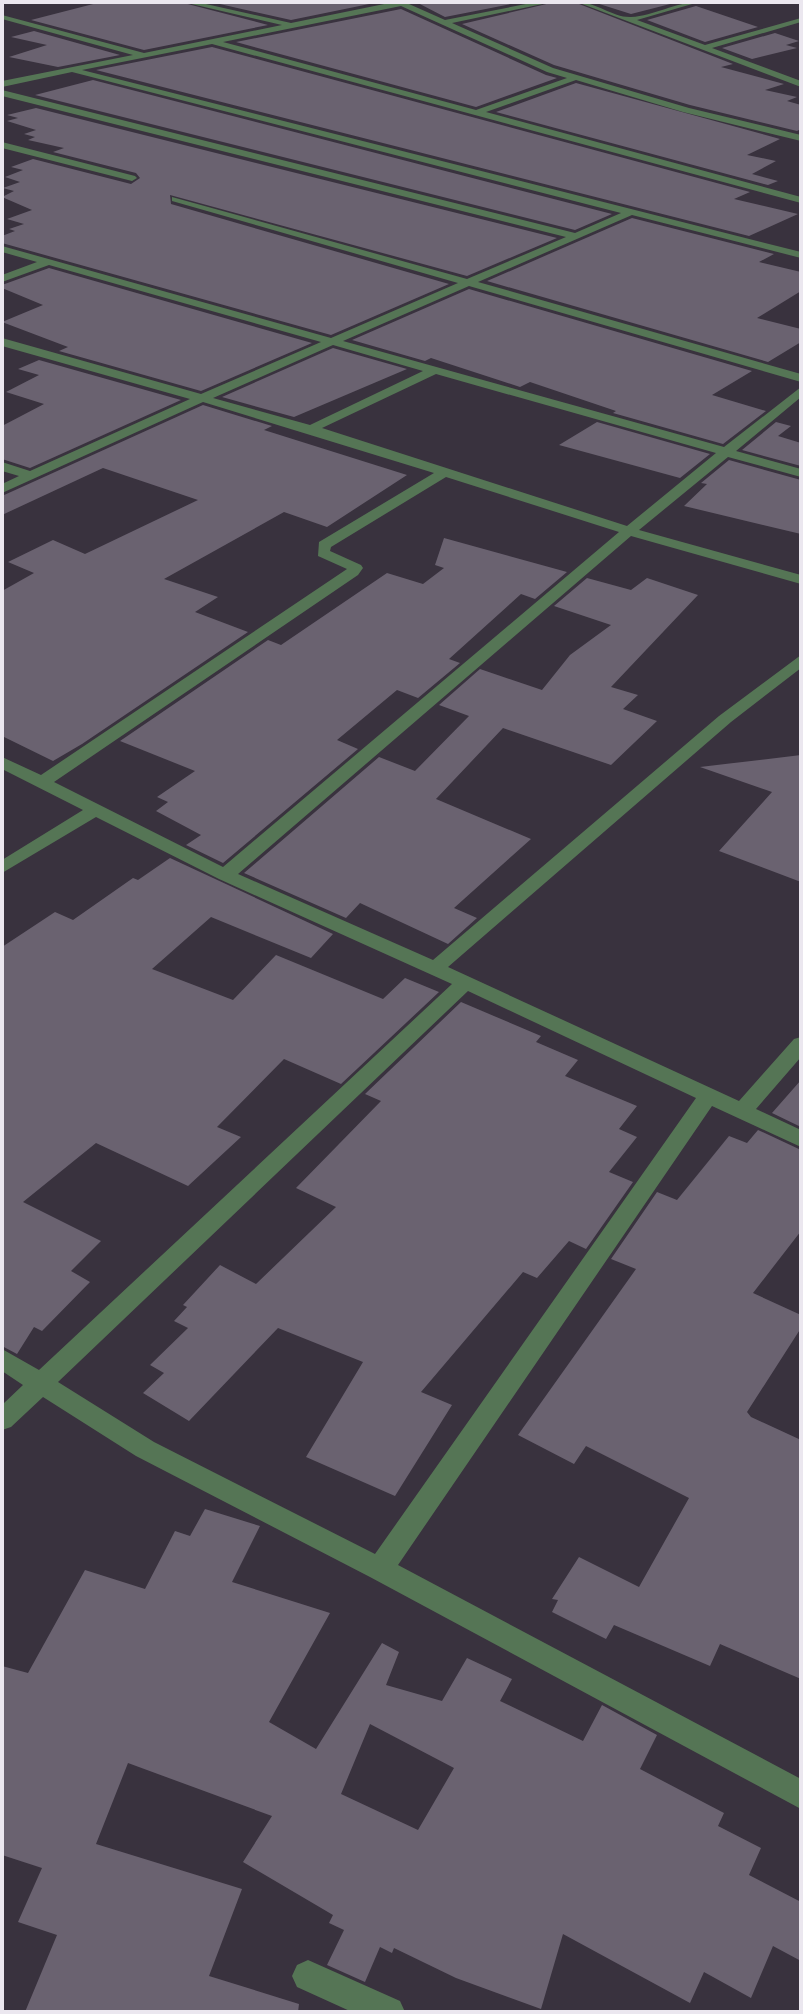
<svg xmlns="http://www.w3.org/2000/svg" width="803" height="2014" font-family="Inter,sans-serif">
  <style>
    .building { fill: #6a6270; fill-rule: evenodd }
    .lines { fill: none; stroke-linecap: round; stroke-linejoin: round }
    .minor { fill: #557555; fill-rule: evenodd }
  </style>
  <rect width="100%" height="100%" fill="#39323e"/>
  <!-- building -->
  <path class="building" d="M101,2H180L268,25L144,50L31,20Z
    M211,2H379L291,20Z
    M416,2H521L445,17Z
    M555,2H574L733,64L721,67L784,84L765,90L797,97L787,101L801,105V129L797,131L690,105L554,65L462,24Z
    M593,2H678L631,14Z
    M696,6L758,27L705,42L647,20Z
    M401,9L546,75L557,78L476,107L236,42Z
    M34,31L120,55L58,67L9,57L47,45L11,37Z
    M775,33L799,41L786,45L797,48L752,59L722,48Z
    M212,47L750,192L734,199L798,214L749,236L96,70Z
    M93,80L612,214L575,230L35,95Z
    M576,83L780,139L747,155L776,161L752,174L778,181L768,185L496,112Z
    M36,108L557,238L467,276L170,195L171,204L449,284L331,335L2,243V236L15,231L9,229L24,224L7,219L32,210L2,197L14,191L3,188L20,182L5,177L23,170L11,167L33,159L131,184L140,178L136,173L53,152L64,148L28,140L35,137L24,134L36,130L7,121L18,118L7,115Z
    M632,218L774,254L759,262L801,272V291L757,318L801,329V342L768,362L487,281Z
    M49,268L312,343L201,391L59,351L68,347L2,322L43,305L2,288V285Z
    M469,289L752,371L712,395L766,411L723,444L613,413L616,411L530,382L520,387L431,358L425,361L352,340Z
    M333,348L407,369L294,417L222,397Z
    M39,360L181,400L30,468L2,459V426L44,404L6,392L39,375L18,369Z
    M203,405L272,426L264,430L407,475L327,527L284,512L164,579L218,597L195,612L248,632L82,744L53,761L2,736V591L34,573L8,562L53,540L85,554L198,500L103,468L2,515V496Z
    M597,422L710,454L680,478L559,445Z
    M776,422L791,426L778,436L801,443V466L742,450Z
    M729,460L801,480V534L684,506L707,484L701,483Z
    M444,538L567,572L535,599L521,594L449,659L460,663L418,698L397,690L337,740L358,749L223,863L186,845L201,835L156,811L168,802L157,797L195,771L120,741L268,640L281,645L387,573L423,584L444,568L435,565Z
    M587,578L631,590L647,578L698,595L611,687L638,695L623,709L657,721L611,765L503,728L436,799L531,839L454,908L477,918L448,944L360,903L346,918L244,873L379,757L415,771L469,716L439,705L480,669L542,690L570,655L611,625L554,606Z
    M801,755V882L719,851L772,792L700,767Z
    M170,858L333,934L311,958L211,917L152,969L233,1000L276,955L383,999L405,978L439,992L341,1084L284,1059L217,1127L241,1137L188,1186L96,1143L23,1202L101,1241L71,1271L90,1282L42,1331L34,1327L17,1354L2,1346V947L55,912L73,920L133,878L138,880Z
    M461,1002L541,1036L536,1042L578,1060L565,1076L637,1106L619,1129L637,1137L609,1172L633,1182L586,1249L569,1241L537,1278L523,1272L421,1392L452,1405L395,1496L306,1457L363,1362L278,1328L189,1421L143,1393L164,1373L150,1365L188,1328L174,1321L187,1307L183,1305L220,1265L256,1284L336,1207L296,1188L381,1101L365,1094Z
    M801,1080V1127L772,1113Z
    M758,1130L801,1150V1231L753,1293L801,1315V1328L747,1412L751,1417L801,1440V1679L720,1644L710,1666L614,1625L606,1639L552,1612L558,1600L552,1599L579,1557L639,1587L689,1498L586,1446L574,1464L518,1435L636,1269L611,1259L657,1192L677,1200L729,1136L747,1143Z
    M205,1509L260,1526L232,1582L330,1613L269,1722L316,1749L382,1643L399,1652L386,1685L442,1701L467,1658L512,1679L500,1701L583,1741L602,1705L657,1735L640,1769L724,1813L718,1826L761,1848L749,1875L801,1902V1961L773,1946L751,1998L704,1972L690,2003L563,1934L541,2009L456,1978L394,1948L392,1953L380,1947L365,1982L327,1965L344,1930L329,1923L333,1915L243,1862L272,1816L128,1763L96,1844L242,1889L209,1976L299,2004L298,2012H25L57,1935L18,1922L42,1868L2,1855V1666L28,1673L85,1570L145,1589L175,1531L190,1536ZM370,1724L454,1768L418,1830L341,1794Z"/>
  <g class="lines">
    <!-- minor -->
    <path class="minor" d="M183,2H197L291,23L394,2H413L409,4L445,20L536,2H552L452,23L553,68L689,108L801,135V141L683,112L576,80L486,112L801,197V203L212,44L82,70L801,252V258L632,215L478,282L801,374V382L469,286L343,341L724,447L801,387V397L736,451L801,469V477L728,457L639,530L801,575V584L631,536L238,874L433,960L719,716L801,655V668L731,722L448,967L739,1101L794,1039L801,1037V1057L756,1109L801,1130V1147L712,1106L398,1565L801,1779V1809L370,1577L136,1456L43,1397L11,1427L2,1430V1405L23,1385L2,1371V1349L39,1370L452,984L219,879L96,817L2,873V860L83,810L2,769V757L41,775L347,569L318,556L319,542L434,473L203,402L2,493V484L19,476L2,471V462L30,471L190,399L2,346V338L201,394L321,342L49,265L2,282V275L37,262L2,252V246L331,338L458,283L172,201V197L467,279L566,237L2,96V90L575,233L621,213L72,72L2,87V81L133,55L2,19V15L144,53L282,25ZM401,6L547,72L567,78L476,110L223,42ZM333,345L423,371L310,425L213,398ZM436,374L716,453L627,526L322,428ZM446,477L619,532L223,867L54,782L358,575L363,568L361,565L330,551L331,547ZM468,991L696,1098L375,1554L154,1442L58,1382Z
      M577,2C596,2 614,18 631,17C654,16 675,2 699,2L637,20L705,45L801,18V22L712,48L801,81V87Z
      M2,142L135,176L137,178L132,181L2,148Z
      M308,1960L400,2001L405,2012H352L297,1987L292,1976L297,1965Z"/>
  </g>
  <!-- border -->
  <rect width="803" height="2014" fill="none" stroke="#ebe7ef" stroke-width="8"/>
</svg>
